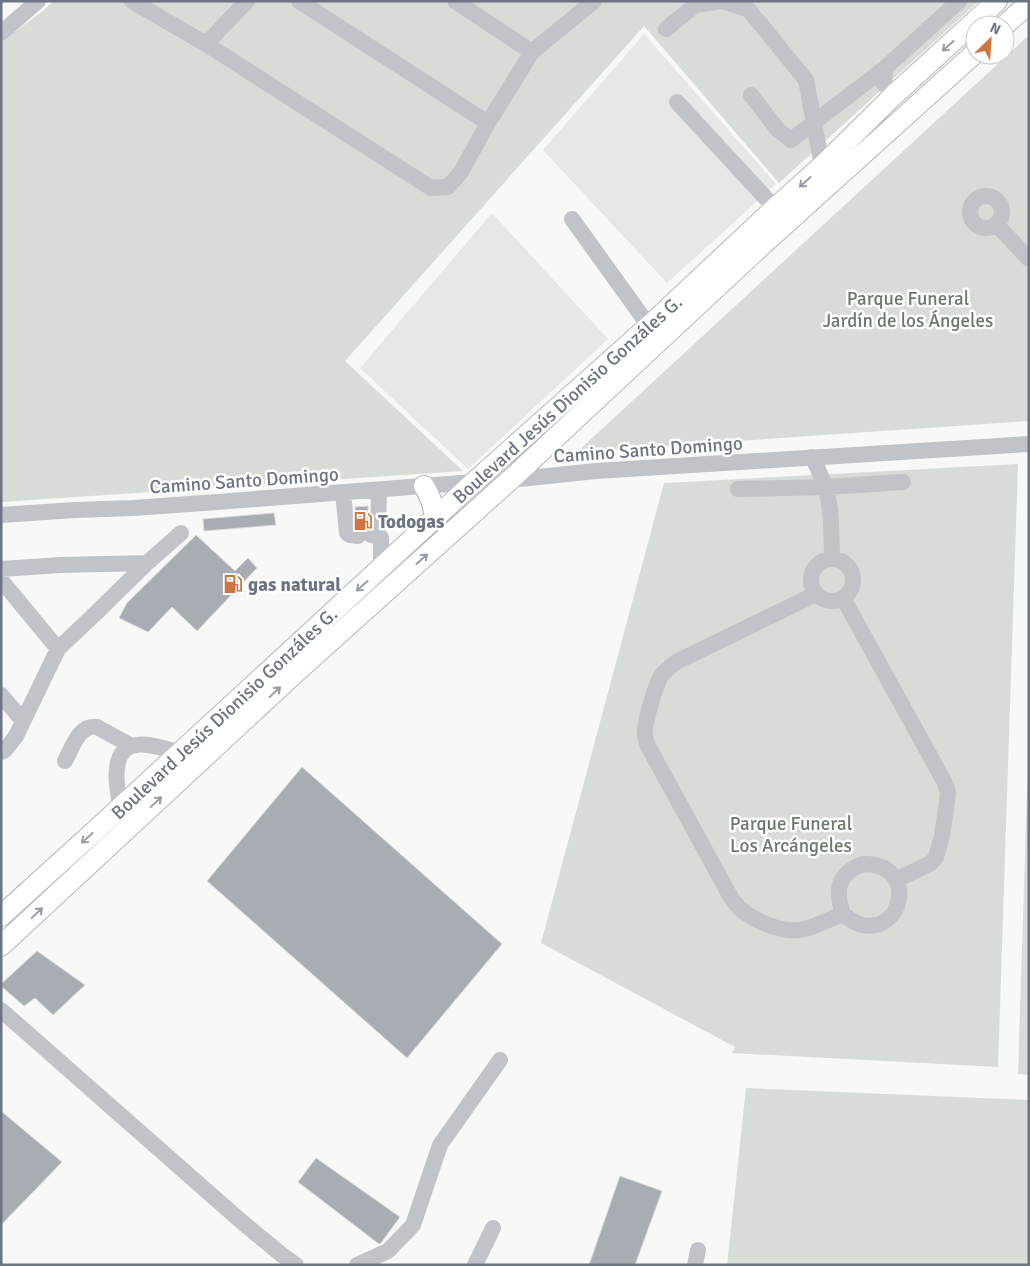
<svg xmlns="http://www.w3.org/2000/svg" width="1030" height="1266" font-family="Signika,sans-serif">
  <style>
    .built { fill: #e6e7e6 }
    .green { fill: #d7dcd6 }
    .building { fill: #a8adb4; stroke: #dadad8 }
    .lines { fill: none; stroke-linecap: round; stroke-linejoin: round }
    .major-casing { stroke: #b4b7bb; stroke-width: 22 }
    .minor { stroke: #c0c3c7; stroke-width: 16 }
    .major { stroke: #fff; stroke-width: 20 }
    .oneway { stroke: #979ea8 }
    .labels { text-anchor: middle; stroke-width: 5; stroke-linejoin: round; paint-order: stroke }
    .park-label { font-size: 19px; fill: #6a7b69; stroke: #fff }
    .street-label { font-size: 19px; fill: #6b7583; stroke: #fff }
    .poi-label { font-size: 19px; font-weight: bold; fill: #6b7583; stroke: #fff; text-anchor: start }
  </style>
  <rect width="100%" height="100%" fill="#f8f8f6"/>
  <!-- built -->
  <path class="built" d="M644,34L776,184L667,283L543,150Z
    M492,213L608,339L468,469L360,368Z"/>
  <!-- green -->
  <path class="green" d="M53,1H979L779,183L644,26L345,361L463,471L1,502V42L43,11Z
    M1029,35V421L577,452Z
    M1018,464L998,1067L732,1053L735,1047L541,943L664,483Z
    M1029,730V1075L1018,1074Z
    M746,1088L1029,1100V1265H727Z"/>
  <!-- building -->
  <path class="building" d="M368,506V526L364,528L357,526L355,507Z
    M274,513L276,525L204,531L203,519Z
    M196,535L235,571L248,558L257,568L197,631L172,607L148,632L119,618L127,603Z
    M302,767L502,944L407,1058L207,881Z
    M37,951L85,985L53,1015L35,998L24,1006L1,986V984Z
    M1,1111L62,1162L1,1225Z
    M316,1158L400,1217L381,1243L379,1244L298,1182Z
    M620,1176L662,1191L635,1265H589Z"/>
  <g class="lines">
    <!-- major casing -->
    <g class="major-casing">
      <path id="major" d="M1005,25L1029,3
        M424,486C431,497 434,506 435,519
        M1,916L97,829L474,482L649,326L775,208L822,166L895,94L997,1
        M1,946L293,675L510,480L760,247L975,53"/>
    </g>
    <!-- minor -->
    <path class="minor" d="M132,1L206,44L431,188L448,187L461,172L488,123L532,52L594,1
      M299,1L488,123
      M455,1L532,52
      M723,1L749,10L806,80L822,166
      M666,29L695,5L721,1
      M1,33L38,1
      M206,44L247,1
      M895,94L884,84L885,68L959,1
      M751,95L778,130L791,140L885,68
      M677,102L775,208
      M970 212a16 16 0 1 1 32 0a16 16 0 1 1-32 0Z
      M572,219L649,326
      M996,224L1029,259
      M812,457C833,495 831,517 832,558
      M738,489L826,487L903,482
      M343,493L347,533L350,535L358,536
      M1,515L75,510L133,508L217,502L474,482L510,480L596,471L1029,444
      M371,535L378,536L381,538V568
      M378,536L379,490
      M811 580a21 21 0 1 1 42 0a21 21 0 1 1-42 0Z
      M1,569L61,565L147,563
      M1,580L58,649
      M816,594L676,662C671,666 665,671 661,676C655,687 644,723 645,735C645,739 647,742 648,746L729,894C733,901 738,907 744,912C758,922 781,932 799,930C812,929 829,919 843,914
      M843,598L945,783L948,792L947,802L942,836L936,857L931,863L896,880
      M1,695L23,721
      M1,752L5,750L16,736L58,649L97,612L147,563L181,533
      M65,761C72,748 79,724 97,727L130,745
      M120,808C119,795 115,781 117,769C120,732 157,746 180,753
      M863,864C920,863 903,938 859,924C853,922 848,918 843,914C835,890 837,874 863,864Z
      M1,1010L242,1222L282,1255L296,1265
      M357,1265L388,1251L413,1225L440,1145L500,1060
      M475,1265L493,1228
      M695,1265L698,1250"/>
    <!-- major -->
    <use href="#major" class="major"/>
  </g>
  <!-- one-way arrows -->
  <defs><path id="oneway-shaft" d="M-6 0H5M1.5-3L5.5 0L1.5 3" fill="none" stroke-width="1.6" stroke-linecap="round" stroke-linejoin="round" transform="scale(1.25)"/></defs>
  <g class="oneway">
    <use href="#oneway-shaft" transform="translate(948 46) rotate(138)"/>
    <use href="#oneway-shaft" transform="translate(805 182) rotate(138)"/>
    <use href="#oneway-shaft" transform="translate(422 559) rotate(-42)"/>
    <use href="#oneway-shaft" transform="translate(362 586) rotate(138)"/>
    <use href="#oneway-shaft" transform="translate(275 692) rotate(-43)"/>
    <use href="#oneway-shaft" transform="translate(156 802) rotate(-43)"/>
    <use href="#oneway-shaft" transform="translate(87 838) rotate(138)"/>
    <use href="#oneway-shaft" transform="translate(37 913) rotate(-43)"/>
  </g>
  <!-- icons -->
  <defs>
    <g id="fuel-bare" transform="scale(1.5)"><path d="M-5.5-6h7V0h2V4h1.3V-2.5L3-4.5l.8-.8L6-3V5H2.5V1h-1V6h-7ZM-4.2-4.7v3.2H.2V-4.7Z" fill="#ce7540" stroke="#fff" stroke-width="2.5" paint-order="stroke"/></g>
  </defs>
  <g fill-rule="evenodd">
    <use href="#fuel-bare" x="363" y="521"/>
    <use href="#fuel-bare" x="233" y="584"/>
  </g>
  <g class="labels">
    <!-- park labels -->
    <g class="park-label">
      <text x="908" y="305">Parque Funeral<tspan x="908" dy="22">Jardín de los Ángeles</tspan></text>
      <text x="791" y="830">Parque Funeral<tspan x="791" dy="22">Los Arcángeles</tspan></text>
    </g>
    <!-- street labels -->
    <g class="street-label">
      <text transform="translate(567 399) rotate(-42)" y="7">Boulevard Jesús Dionisio Gonzáles G.</text>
      <text transform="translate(648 449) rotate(-4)" y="7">Camino Santo Domingo</text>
      <text transform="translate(244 480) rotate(-4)" y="7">Camino Santo Domingo</text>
      <text transform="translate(224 713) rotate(-43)" y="7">Boulevard Jesús Dionisio Gonzáles G.</text>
    </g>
    <!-- poi labels -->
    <g class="poi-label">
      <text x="378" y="528">Todogas</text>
      <text x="248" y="591">gas natural</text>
    </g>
  </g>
  <!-- border -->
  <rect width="1030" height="1266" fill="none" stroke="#6b7583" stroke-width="5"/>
  <!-- north arrow -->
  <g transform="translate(990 40) rotate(25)"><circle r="24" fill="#ffffff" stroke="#c4c8cd"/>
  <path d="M0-4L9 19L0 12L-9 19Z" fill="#ce7540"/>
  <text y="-8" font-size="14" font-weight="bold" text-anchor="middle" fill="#6b7583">N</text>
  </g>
</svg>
